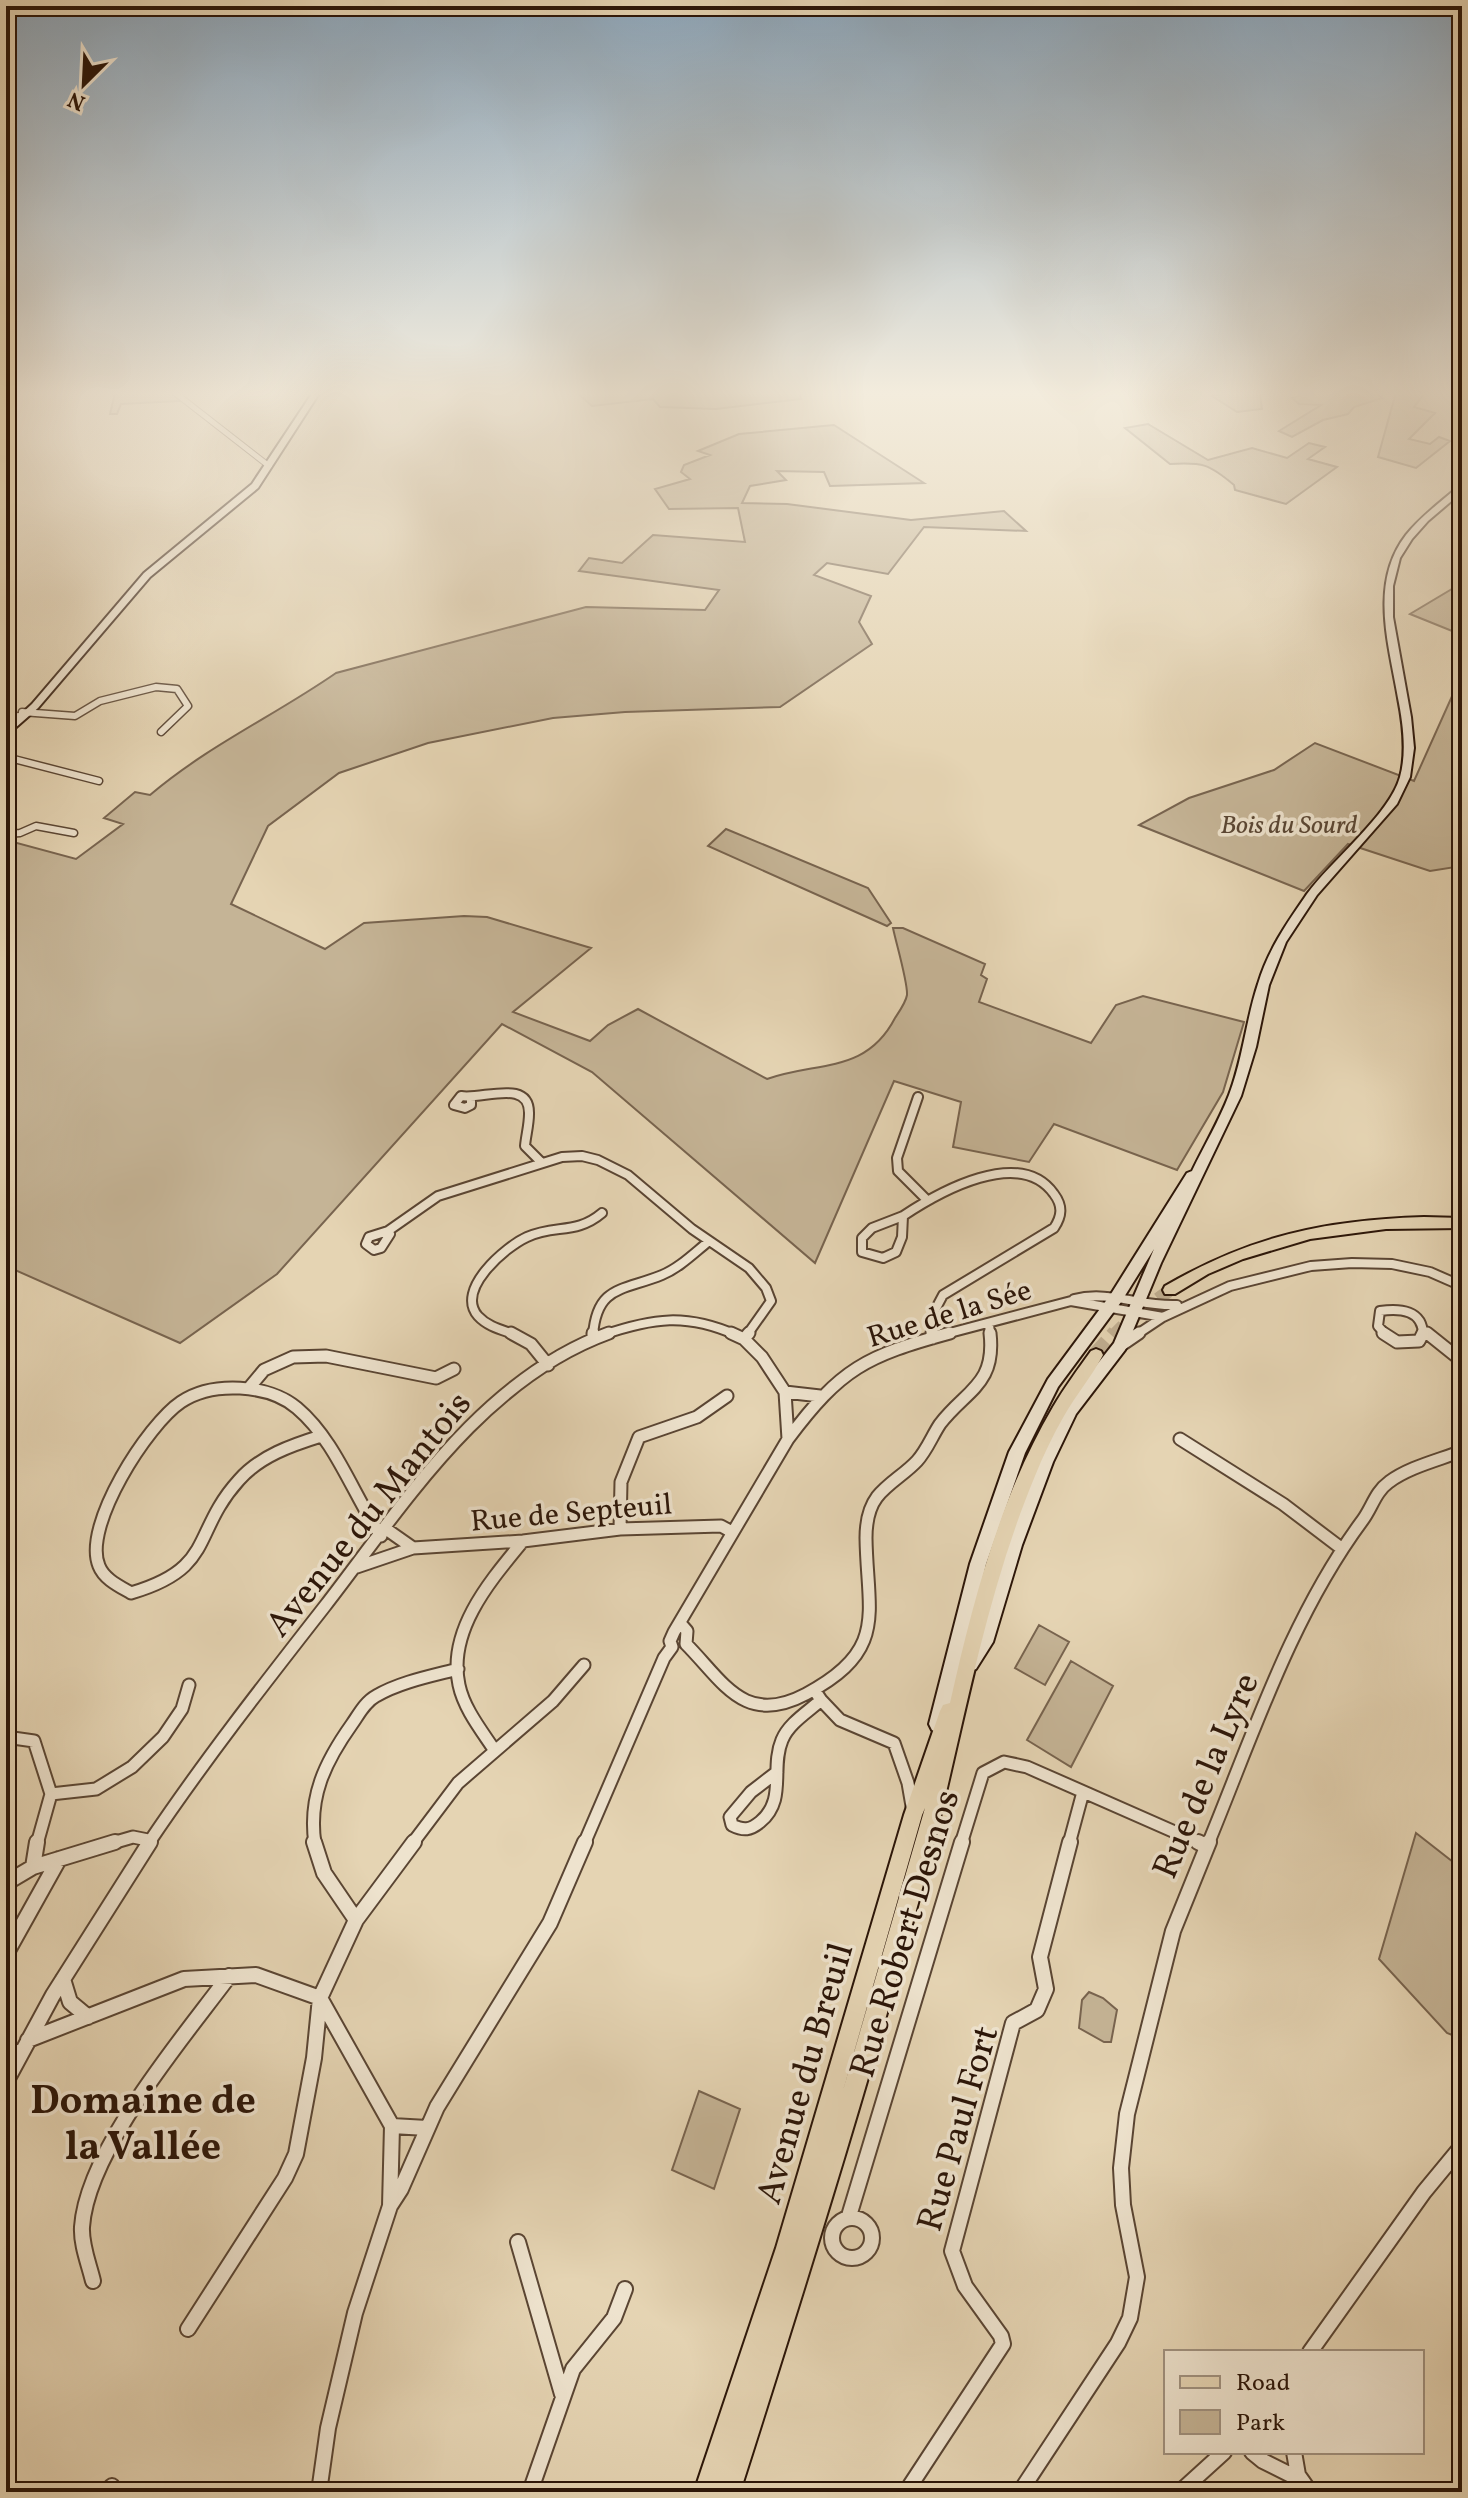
<svg xmlns="http://www.w3.org/2000/svg" width="1468" height="2498" font-family="Vollkorn,serif">
  <style>
    .green { fill: #c5b496; stroke: #78644f; stroke-width: 2 }
    .lines { fill: none; stroke-linecap: round; stroke-linejoin: round }
    .primary-tunnel-far1 { stroke: #c0ae91; stroke-width: 13; stroke-dasharray: 13 6; stroke-linecap: butt }
    .primary-tunnel { stroke: #c0ae91; stroke-width: 17; stroke-dasharray: 17 8; stroke-linecap: butt }
    .street-far4-casing { stroke: #5a4533; stroke-width: 7 }
    .street-far3-casing { stroke: #5a4533; stroke-width: 9 }
    .street-far2-casing { stroke: #5a4533; stroke-width: 12 }
    .street-far1-casing { stroke: #5a4533; stroke-width: 15 }
    .street-casing { stroke: #5a4533; stroke-width: 18 }
    .secondary-casing { stroke: #2b1508; stroke-width: 4 }
    .primary-casing { stroke: #2b1508; stroke-width: 4 }
    .street-far4 { stroke: #eee3ce; stroke-width: 5 }
    .street-far3 { stroke: #eee3ce; stroke-width: 6 }
    .street-far2 { stroke: #eee3ce; stroke-width: 8 }
    .street-far1 { stroke: #eee3ce; stroke-width: 11 }
    .street { stroke: #eee3ce; stroke-width: 14 }
    .secondary { fill: #eee3ce; fill-rule: evenodd }
    .primary { fill: #e5d4b3; fill-rule: evenodd }
    .labels { text-anchor: middle; stroke-width: 7; stroke-linejoin: round; paint-order: stroke }
    .far-park-label { font-size: 26px; font-style: italic; fill: #594533; stroke: #eee3ce }
    .street-label { font-size: 30px; fill: #2b1508; stroke: #eee3ce }
    .near-street-label { font-size: 36px; fill: #2b1508; stroke: #eee3ce }
    .near-quarter-label { font-size: 40px; font-weight: bold; fill: #2b1508; stroke: #eee3ce }
  </style>
  <rect width="100%" height="100%" fill="#e5d4b3"/>
  <filter id="stains"><feTurbulence type="fractalNoise" baseFrequency=".0025" numOctaves="4"/><feColorMatrix values="0 0 0 0 .2 0 0 0 0 .09 0 0 0 0 .02 0 0 0 .5 -.17"/></filter>
  <radialGradient id="worn" r=".72"><stop offset=".6" stop-color="#630" stop-opacity="0"/><stop offset="1" stop-color="#630" stop-opacity=".3"/></radialGradient>
  <!-- green -->
  <path class="green" d="M170,392L181,401L121,404L117,414H110L115,393Z
    M576,392H799L801,399L716,409L660,407L653,399L592,406Z
    M1232,392H1268L1260,394L1262,409L1237,412L1212,396Z
    M1315,392H1380L1377,394L1382,398L1354,407L1348,414L1323,420L1292,437L1279,431L1321,405L1299,404L1292,398Z
    M1396,392H1426L1414,407L1435,413L1409,439L1430,444L1439,437L1450,441L1416,468L1378,457Z
    M1148,424L1208,460L1252,448L1287,458L1309,443L1325,447L1308,459L1337,467L1286,504L1235,490L1234,485C1209,464 1203,462 1170,464L1125,428Z
    M834,425L924,483L830,486L824,472L777,471L786,480L750,486L742,503L787,504L911,520L1004,511L1026,531L924,527L888,574L827,563L814,575L871,596L859,622L872,644L780,707L625,712L553,718L428,743L339,773L268,826L231,904L325,949L364,923L464,916L487,917L591,948L513,1012L590,1041L608,1025L638,1009L767,1079C818,1061 866,1074 895,1018C899,1012 906,1002 907,995C908,983 896,943 893,928H903L985,964L981,975L987,979L979,1002L1091,1043L1116,1005L1143,996L1244,1022L1223,1092L1177,1170L1054,1124L1029,1162L953,1147L961,1102L894,1081L815,1263L592,1072L502,1024L277,1274L180,1343L6,1266V840L76,859L123,824L104,818L135,792L150,795C209,745 274,716 336,673L586,607L705,610L719,590L579,571L589,558L622,563L653,535L745,542L738,508L669,509L655,489L690,479L681,472L684,465L710,455L698,451L739,434Z
    M1462,583V635L1410,614Z
    M1462,674V866L1430,871L1348,844L1304,891L1139,825L1189,798L1274,770L1315,743L1414,781Z
    M726,829L868,888L891,923L887,926L708,846Z
    M1039,1625L1069,1642L1045,1685L1015,1668Z
    M1071,1661L1113,1686L1071,1767L1027,1740Z
    M1416,1833L1462,1869V2039L1447,2033L1379,1959Z
    M1089,1992L1103,1998L1117,2010L1111,2042H1104L1079,2028L1082,2000Z
    M699,2091L740,2109L714,2189L672,2170Z"/>
  <g class="lines">
    <!-- primary-tunnel-far1 -->
    <path class="primary-tunnel-far1" d="M1114,1335L1127,1322L1170,1290"/>
    <!-- primary-tunnel -->
    <path class="primary-tunnel" d="M1096,1355L1116,1333"/>
    <!-- street-far4 casing -->
    <g class="street-far4-casing">
      <path id="street-far4" d="M174,392L269,466"/>
    </g>
    <!-- street-far3 casing -->
    <g class="street-far3-casing">
      <path id="street-far3" d="M22,712L75,716L100,701L156,687L177,689L188,706L161,732
        M6,721L18,716
        M6,757L99,781
        M6,834L20,833L36,826L74,833"/>
    </g>
    <!-- street-far2 casing -->
    <g class="street-far2-casing">
      <path id="street-far2" d="M918,1097L897,1158L898,1171L926,1199
        M471,1099V1105L465,1108L454,1105L461,1096C482,1100 530,1078 529,1114C529,1125 526,1135 525,1146L542,1163
        M903,1216L902,1237L896,1252L883,1258L862,1252V1238L872,1228Z
        M903,1216C939,1192 1020,1146 1054,1194C1063,1206 1062,1216 1054,1228L943,1295L934,1312L933,1335
        M390,1234L381,1248L374,1250L366,1244L369,1237L388,1231L438,1196L562,1157L582,1156L598,1160L628,1175L692,1229L749,1268L766,1288L771,1301L747,1335
        M1074,1299C1109,1290 1142,1307 1177,1305
        M989,1323L990,1335
        M1424,1331L1429,1335
        M516,1335C503,1330 488,1327 478,1316C455,1290 505,1247 527,1237C555,1224 576,1235 602,1213
        M593,1335C597,1285 623,1291 662,1275C679,1268 693,1254 708,1242
        M603,1335C653,1318 686,1313 736,1335
        M942,1335L1071,1301L1163,1317L1230,1286L1311,1266L1352,1263L1392,1264L1430,1272L1462,1286
        M1136,1335L1163,1317
        M1386,1335L1378,1326L1380,1311C1400,1308 1423,1310 1423,1335"/>
    </g>
    <!-- street-far1 casing -->
    <g class="street-far1-casing">
      <path id="street-far1" d="M511,1333L531,1344L548,1365
        M932,1333L933,1338
        M1383,1333L1397,1342L1419,1341L1423,1333
        M1427,1333L1462,1361
        M593,1339V1333
        M744,1339L749,1333
        M1120,1346L1139,1333
        M249,1388L264,1370L293,1357L326,1356L436,1378L454,1369
        M785,1392L820,1396
        M321,1436C292,1445 260,1456 239,1480C191,1533 216,1568 131,1593C119,1586 104,1579 99,1566C82,1526 148,1424 181,1402C212,1381 269,1384 297,1408C336,1441 353,1495 381,1536
        M788,1439C841,1368 866,1356 950,1333
        M1180,1439L1283,1504L1341,1548
        M386,1529L413,1548
        M620,1529L621,1482L639,1437L697,1417L727,1396
        M357,1567L413,1548L523,1541L620,1529L721,1526L732,1532
        M680,1623L687,1631L686,1644
        M686,1644C723,1681 744,1727 806,1694C889,1650 867,1613 866,1538C866,1524 868,1509 877,1497C888,1483 905,1474 917,1461C927,1450 932,1436 940,1424C966,1390 996,1385 990,1333
        M821,1700L840,1720L894,1743L908,1783L912,1806
        M6,1737L34,1741L51,1794L37,1844
        M495,1751C482,1731 464,1709 459,1685C447,1630 491,1580 523,1541
        M777,1772L751,1792L730,1817L732,1825C744,1831 750,1830 760,1822C787,1800 770,1768 782,1740C789,1723 808,1712 821,1700L815,1691
        M51,1794L96,1789L132,1767L163,1737L182,1709L189,1685
        M109,1844L133,1837L148,1840
        M148,1844C203,1762 264,1684 325,1606C404,1504 482,1379 609,1333
        M315,1844C308,1797 325,1762 352,1724C359,1714 365,1702 376,1696C400,1682 431,1676 458,1669
        M412,1844L458,1783L553,1701L584,1665
        M584,1844L664,1658L672,1647L670,1641L674,1632L788,1439L785,1392L762,1357L744,1339L731,1333
        M961,1844L983,1773L1004,1762L1027,1767L1202,1844
        M1069,1844L1083,1792
        M1208,1844C1253,1735 1291,1617 1362,1521C1372,1508 1375,1492 1389,1482C1409,1467 1439,1460 1462,1451"/>
    </g>
    <!-- street casing -->
    <g class="street-casing">
      <path id="street" d="M314,1842L324,1873L356,1920
        M1198,1842L1206,1846
        M33,1867L37,1842
        M6,1883L33,1867L115,1842
        M6,1954L59,1859
        M63,1979L70,2002L88,2017
        M28,2040L184,1979L256,1975L320,1998L392,2126L427,2128
        M6,2056L22,2051
        M6,2082L53,1995L150,1842
        M390,2206L392,2126
        M849,2216L962,1842
        M832 2238a20 20 0 1 1 40 0a20 20 0 1 1-40 0Z
        M518,2242L562,2394
        M93,2281C89,2264 81,2245 82,2227C87,2150 183,2038 229,1976
        M188,2329L285,2178L296,2154L314,2058L320,1998L356,1920L414,1842
        M1310,2352L1424,2192L1462,2146
        M1252,2452L1263,2461L1301,2480
        M1294,2452L1298,2475L1310,2492
        M106,2492L112,2486
        M319,2492L328,2428L355,2313L390,2206L401,2189L437,2107L550,1923L585,1842
        M530,2492L573,2369L614,2318L625,2289
        M906,2492L1003,2344L1001,2336L965,2286L952,2251L1013,2023L1037,2010L1046,1989L1040,1957L1070,1842
        M1020,2492L1118,2343L1130,2318L1137,2277L1123,2205L1121,2168L1127,2114L1173,1931L1209,1842
        M1180,2492L1224,2452"/>
    </g>
    <!-- secondary casing -->
    <g class="secondary-casing">
      <path id="secondary" d="M313,392H320L258,488L150,577L38,708L6,736V728L32,704L144,573L252,484Z
        M1459,486H1462V492L1428,521L1412,539L1400,558L1393,586V617L1411,717L1414,748L1410,777L1397,804L1317,895L1286,942L1269,985L1256,1047L1241,1096L1161,1263L1125,1350L1076,1414L1053,1462L1022,1545L993,1642L976,1669L970,1671L964,1669L962,1664L944,1730L938,1733L932,1730L929,1724L970,1564L1009,1452L1048,1379L1111,1294L1187,1173L1192,1171C1204,1146 1219,1121 1229,1095C1243,1059 1246,1020 1258,984C1268,950 1287,923 1307,894C1331,861 1390,814 1400,777C1407,752 1403,723 1398,698C1389,645 1369,583 1406,535C1421,516 1441,502 1459,486ZM1154,1249L1114,1343L1065,1405L1037,1462L1006,1545L977,1638L963,1659L986,1564L1025,1453L1058,1387L1121,1302Z"/>
    </g>
    <!-- primary casing -->
    <g class="primary-casing">
      <path id="primary" d="M1424,1217L1462,1218V1228L1386,1229L1310,1239L1243,1259L1208,1274L1175,1294H1165L1163,1290L1165,1286C1251,1236 1325,1220 1424,1217Z
        M1096,1349L1101,1351L1103,1355C1092,1376 1076,1395 1064,1416C1053,1435 1043,1456 1035,1476C979,1610 959,1756 920,1896C865,2096 803,2294 740,2492H694L776,2248L904,1815L940,1711L943,1705L950,1703C973,1601 1000,1497 1053,1407C1064,1388 1078,1369 1091,1351ZM925,1808L842,2094L922,1815Z"/>
    </g>
    <!-- street-far4 -->
    <use href="#street-far4" class="street-far4"/>
    <!-- street-far3 -->
    <use href="#street-far3" class="street-far3"/>
    <!-- street-far2 -->
    <use href="#street-far2" class="street-far2"/>
    <!-- street-far1 -->
    <use href="#street-far1" class="street-far1"/>
    <!-- street -->
    <use href="#street" class="street"/>
    <!-- secondary -->
    <use href="#secondary" class="secondary"/>
    <!-- primary -->
    <use href="#primary" class="primary"/>
  </g>
  <!-- sky -->
  <linearGradient id="sky" x2="0" y2="1"><stop stop-color="#8da7bc"/><stop offset="0.53" stop-color="#f3ecdd"/><stop offset="1" stop-color="#f3ecdd" stop-opacity="0"/></linearGradient>
  <rect width="1468" height="742" fill="url(#sky)"/>
  <g class="labels">
    <!-- far-park labels -->
    <g class="far-park-label">
      <text x="1289" y="833">Bois du Sourd</text>
    </g>
    <!-- street labels -->
    <g class="street-label">
      <text transform="translate(949 1313) rotate(-17)" y="10">Rue de la Sée</text>
      <text transform="translate(571 1512) rotate(-5)" y="10">Rue de Septeuil</text>
    </g>
    <!-- near-street labels -->
    <g class="near-street-label">
      <text transform="translate(367 1513) rotate(-51)" y="13">Avenue du Mantois</text>
      <text transform="translate(1204 1775) rotate(-67)" y="13">Rue de la Lyre</text>
      <text transform="translate(903 1933) rotate(-73)" y="13">Rue Robert Desnos</text>
      <text transform="translate(803 2073) rotate(-74)" y="13">Avenue du Breuil</text>
      <text transform="translate(956 2128) rotate(-74)" y="13">Rue Paul Fort</text>
    </g>
    <!-- near-quarter labels -->
    <g class="near-quarter-label">
      <text x="143" y="2113">Domaine de<tspan x="143" dy="46">la Vallée</tspan></text>
    </g>
  </g>
  <!-- margin -->
  <rect width="1468" height="2498" fill="none" stroke="#e5d4b3" stroke-width="32"/>
  <rect x="8" y="8" width="1452" height="2482" fill="none" stroke="#2b1508" stroke-width="4"/>
  <rect x="16" y="16" width="1436" height="2466" fill="none" stroke="#2b1508" stroke-width="2"/>
  <!-- legend -->
  <rect x="1164" y="2350" width="260" height="104" fill="#eee3ce" stroke="#a0917f" stroke-width="2"/>
  <rect x="1180" y="2376" width="40" height="12" fill="#e5d4b3" stroke="#a0917f" stroke-width="2"/>
  <text x="1236" y="2390" font-size="24" fill="#2b1508">Road</text>
  <rect x="1180" y="2410" width="40" height="24" fill="#c5b496" stroke="#a0917f" stroke-width="2"/>
  <text x="1236" y="2430" font-size="24" fill="#2b1508">Park</text>
  <!-- north arrow -->
  <g transform="translate(84 84) rotate(204)" stroke="#eee3ce" stroke-width="6" paint-order="stroke">
  <path d="M0-6L14 30L0 20L-14 30Z" fill="#2b1508"/>
  <text y="-12" font-size="22" font-weight="bold" text-anchor="middle" fill="#2b1508">N</text>
  </g>
  <rect width="100%" height="100%" filter="url(#stains)"/>
  <rect width="100%" height="100%" fill="url(#worn)"/>
</svg>
